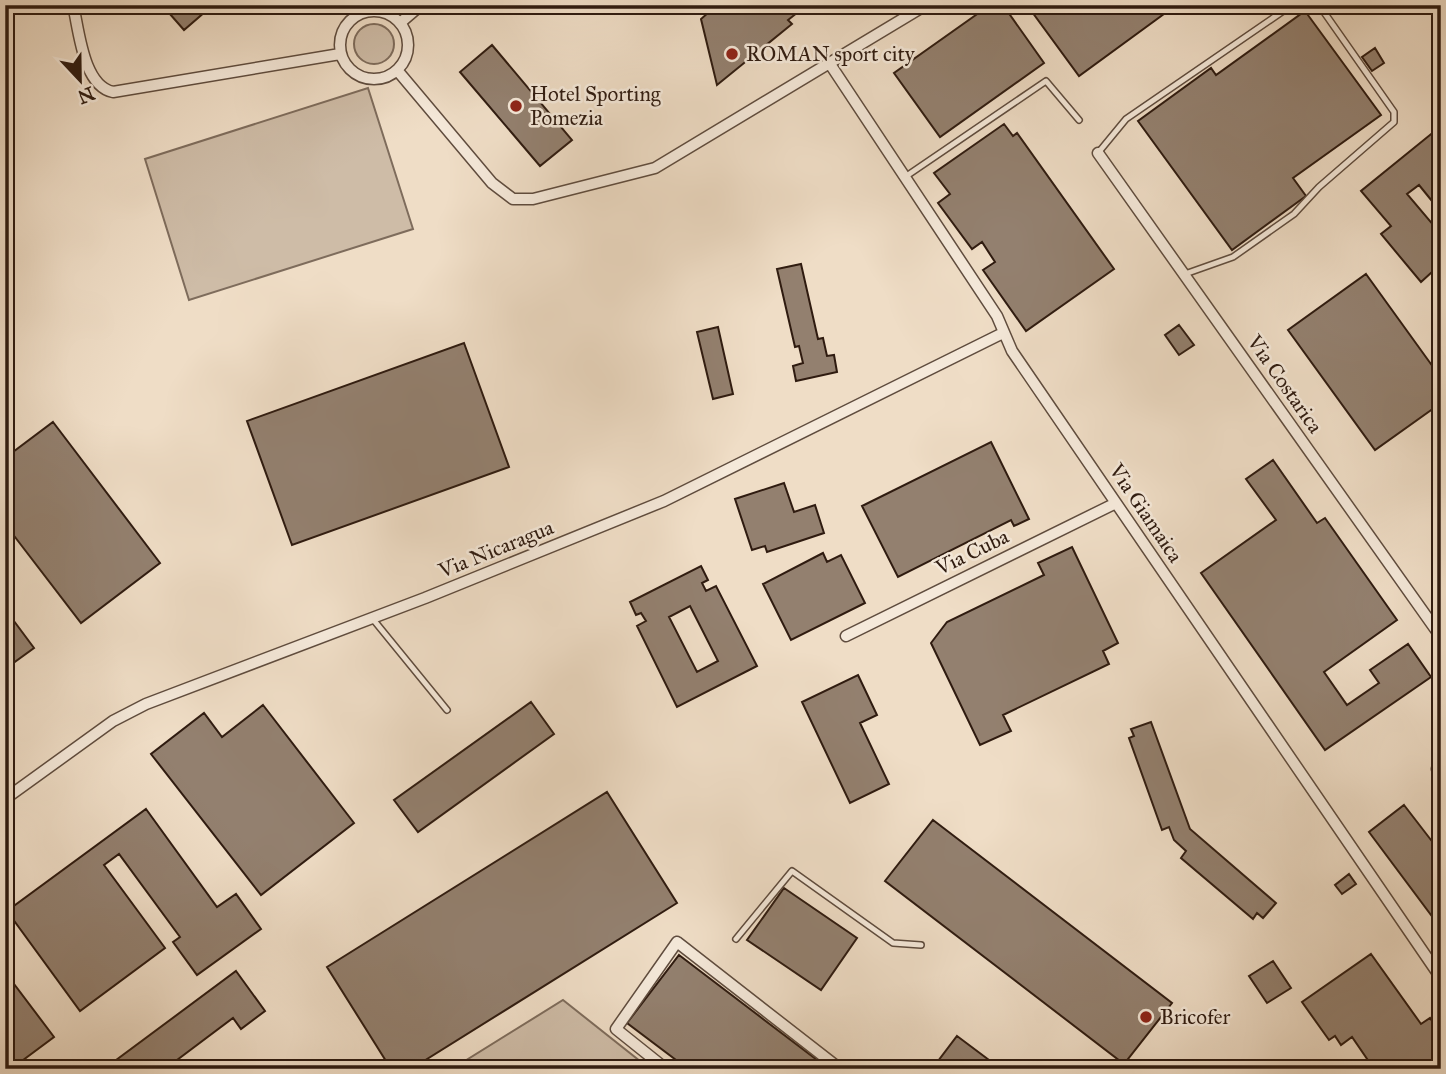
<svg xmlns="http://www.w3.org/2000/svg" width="1446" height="1074" font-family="'IM FELL Great Primer',serif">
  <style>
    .green { fill: #cebca7; stroke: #7e6c5c; stroke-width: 2 }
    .building { fill: #93806f; stroke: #2f1b10; stroke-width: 2; fill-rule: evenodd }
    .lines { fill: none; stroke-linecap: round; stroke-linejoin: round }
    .lane-casing { stroke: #5f4c3e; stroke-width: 8 }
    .street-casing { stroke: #5f4c3e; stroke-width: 13 }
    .lane { stroke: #f5e9da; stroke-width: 5 }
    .street { stroke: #f5e9da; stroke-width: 10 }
    .poi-dot { fill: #8f2418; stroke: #f5e9da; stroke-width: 2.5 }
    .labels { text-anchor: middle; stroke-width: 5; stroke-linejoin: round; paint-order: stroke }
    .poi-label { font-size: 21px; fill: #2f1b10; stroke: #f5e9da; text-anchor: start }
    .street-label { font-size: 21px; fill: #2f1b10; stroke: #f5e9da }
  </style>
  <rect width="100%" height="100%" fill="#efddc6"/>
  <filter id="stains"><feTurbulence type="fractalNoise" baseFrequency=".00286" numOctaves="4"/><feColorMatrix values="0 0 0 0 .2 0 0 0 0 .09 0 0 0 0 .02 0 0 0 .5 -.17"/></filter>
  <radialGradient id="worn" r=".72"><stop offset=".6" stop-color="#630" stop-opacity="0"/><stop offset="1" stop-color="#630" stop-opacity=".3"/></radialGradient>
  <!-- green -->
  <path class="green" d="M354 44a20 20 0 1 1 40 0a20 20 0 1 1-40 0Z
    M368,88L413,229L189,300L145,159Z
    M563,1000L650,1069H452Z"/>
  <!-- building -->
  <path class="building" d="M162,5H213L184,30Z
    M717,5H807L788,20L792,24L717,85L701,19Z
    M990,5H1003L1044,63L940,137L894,73Z
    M1027,5H1164L1168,11L1079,76Z
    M1305,11L1381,115L1293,178L1306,196L1232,250L1138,121L1211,68L1216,75Z
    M492,45L572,140L540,166L460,72Z
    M1375,48L1384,63L1372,71L1362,57Z
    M1004,124L1013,136L1017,133L1114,269L1026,331L983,270L995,262L982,242L972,249L938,203L950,194L934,173Z
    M1441,126V194L1432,201L1419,185L1407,194L1441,234V283L1432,272L1421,282L1381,234L1391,226L1361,191Z
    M801,264L818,339L823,338L827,356L834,355L837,372L796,381L793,366L803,363L799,346L795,347L777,269Z
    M1366,274L1441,378V403L1375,450L1288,330Z
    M1179,325L1194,345L1179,355L1165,335Z
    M718,327L733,394L713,399L697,332Z
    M464,343L509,467L292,545L247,421Z
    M53,422L160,563L81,623L5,524V458Z
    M991,442L1029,519L1014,526L1011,520L898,577L862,506Z
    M1273,460L1317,523L1325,518L1397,620L1324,672L1347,705L1379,683L1370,670L1408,644L1431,677L1325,750L1201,573L1276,520L1246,479Z
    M784,483L794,512L815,505L824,533L767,552L765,546L752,550L735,499Z
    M1072,547L1118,643L1103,651L1109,664L1003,715L1011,731L980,745L931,643L947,622L1044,575L1038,563Z
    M823,553L827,562L841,555L865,603L791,640L763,584Z
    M701,566L708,580L702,583L706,591L716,586L757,666L677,707L637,626L646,621L641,613L636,615L630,602ZM690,606L718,661L697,672L669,617Z
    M5,609L34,648L5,669Z
    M858,675L877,715L860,723L889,784L850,803L802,702Z
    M531,702L554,734L418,832L394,800Z
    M263,705L354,823L261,895L151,754L204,713L222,737Z
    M1151,722L1190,829L1276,903L1263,918L1257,913L1253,919L1181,858L1186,851L1174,840L1169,827L1162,830L1129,738L1134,736L1131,729Z
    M607,792L677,903L411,1069H391L327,967Z
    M1404,805L1441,853L1440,927L1369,832Z
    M146,809L217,907L236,894L261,929L197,975L173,942L180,937L119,854L104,865L165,948L80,1011L7,911Z
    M933,820L1172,1003L1124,1064L885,881Z
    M1349,874L1356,884L1342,894L1335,885Z
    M784,888L857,938L821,990L747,940Z
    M1371,954L1421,1024L1430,1018L1441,1034V1057L1424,1069H1374L1352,1037L1341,1045L1335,1036L1329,1040L1302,1002Z
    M679,955L817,1060L811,1069H688L627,1023Z
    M1273,961L1291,988L1267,1003L1249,976Z
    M236,971L265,1011L241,1029L233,1018L165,1069H104Z
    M5,972L54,1037L11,1069H5Z
    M957,1036L1001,1069H932Z"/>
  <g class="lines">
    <!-- lane casing -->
    <g class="lane-casing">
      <path id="lane" d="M1098,153L1126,119L1292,5
        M905,177L1046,81L1079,120
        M1185,274L1233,257L1294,214L1319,187L1394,122V112L1319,5
        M372,618L447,710
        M736,939L792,871L893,943L921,945"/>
    </g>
    <!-- street casing -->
    <g class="street-casing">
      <path id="street" d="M73,5C79,30 83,86 113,92L340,54
        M340 45a34 34 0 1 1 68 0a34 34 0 1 1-68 0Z
        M400,23L421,5
        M830,64L997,316L1012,351L1441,978
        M397,70L492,183L513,199H533L655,168L926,5
        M1098,153L1441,637
        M846,636L1116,503
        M1441,752L1437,769L1441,778
        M5,799L113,721L146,704L425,598L664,501L1003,333
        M666,1069L616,1029L677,942L840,1069"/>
    </g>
    <!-- lane -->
    <use href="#lane" class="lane"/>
    <!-- street -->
    <use href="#street" class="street"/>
  </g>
  <!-- markers -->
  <g class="poi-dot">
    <circle cx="732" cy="54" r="7"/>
    <circle cx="516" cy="106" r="7"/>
    <circle cx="1146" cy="1017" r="7"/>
  </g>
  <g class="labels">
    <!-- poi labels -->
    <g class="poi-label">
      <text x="746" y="61">ROMAN sport city</text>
      <text x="530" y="101">Hotel Sporting<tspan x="530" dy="24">Pomezia</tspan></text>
      <text x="1160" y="1024">Bricofer</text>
    </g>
    <!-- street labels -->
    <g class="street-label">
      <text transform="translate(1285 384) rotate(55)" y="7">Via Costarica</text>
      <text transform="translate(1146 513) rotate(56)" y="7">Via Giamaica</text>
      <text transform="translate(496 549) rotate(-22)" y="7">Via Nicaragua</text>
      <text transform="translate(972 552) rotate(-26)" y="7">Via Cuba</text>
    </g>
  </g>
  <!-- margin -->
  <rect width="1446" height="1074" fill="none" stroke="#efddc6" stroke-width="28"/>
  <rect x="7" y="7" width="1432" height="1060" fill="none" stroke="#2f1b10" stroke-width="3.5"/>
  <rect x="14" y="14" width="1418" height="1046" fill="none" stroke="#2f1b10" stroke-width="2"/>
  <!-- north arrow -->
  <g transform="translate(80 80) rotate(158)" stroke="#f5e9da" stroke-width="5" paint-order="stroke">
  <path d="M0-5L12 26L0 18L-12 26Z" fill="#2f1b10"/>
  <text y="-10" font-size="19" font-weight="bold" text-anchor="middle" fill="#2f1b10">N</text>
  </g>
  <rect width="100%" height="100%" filter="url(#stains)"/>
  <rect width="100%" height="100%" fill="url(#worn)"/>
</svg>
